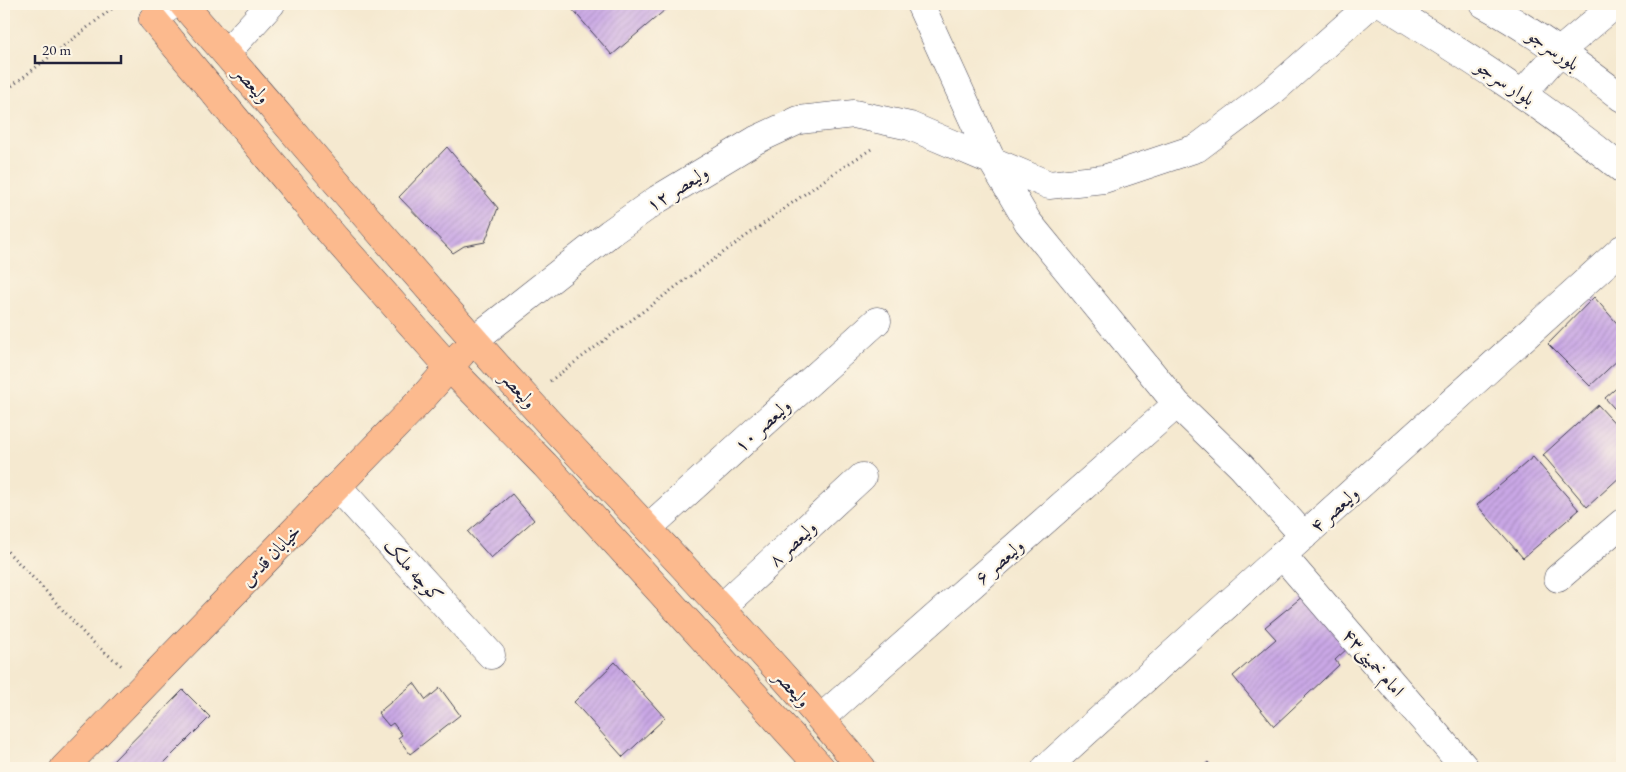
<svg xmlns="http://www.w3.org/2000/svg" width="1626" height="772" font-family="'EB Garamond',Amiri,serif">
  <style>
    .building { fill: url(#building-hatch) }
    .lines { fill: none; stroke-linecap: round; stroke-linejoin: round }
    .minor-casing { stroke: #424051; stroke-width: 29 }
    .major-casing { stroke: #424051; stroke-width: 29 }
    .path { stroke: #424051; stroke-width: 3; stroke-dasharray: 1 4; stroke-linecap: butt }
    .minor { stroke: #fff; stroke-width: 28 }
    .major { stroke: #fcba8e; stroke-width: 28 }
    .labels { text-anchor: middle; stroke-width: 4.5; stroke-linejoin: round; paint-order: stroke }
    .street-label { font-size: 19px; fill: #22223b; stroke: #fcf5e5 }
  </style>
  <defs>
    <pattern id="building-hatch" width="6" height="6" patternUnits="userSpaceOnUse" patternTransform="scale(1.25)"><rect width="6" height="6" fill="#c9a7e5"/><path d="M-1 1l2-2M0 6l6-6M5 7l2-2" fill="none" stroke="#ac8fc5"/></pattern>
  </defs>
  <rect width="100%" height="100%" fill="#fcf5e5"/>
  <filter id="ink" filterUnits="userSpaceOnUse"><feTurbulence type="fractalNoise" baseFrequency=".02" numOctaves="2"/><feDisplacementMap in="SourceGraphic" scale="10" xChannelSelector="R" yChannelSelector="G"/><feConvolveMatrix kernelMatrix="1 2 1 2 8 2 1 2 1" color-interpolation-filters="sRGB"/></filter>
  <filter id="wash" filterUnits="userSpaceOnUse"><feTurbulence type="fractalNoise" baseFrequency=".0096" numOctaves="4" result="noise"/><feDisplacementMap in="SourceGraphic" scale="20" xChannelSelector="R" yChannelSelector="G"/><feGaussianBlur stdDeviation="1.12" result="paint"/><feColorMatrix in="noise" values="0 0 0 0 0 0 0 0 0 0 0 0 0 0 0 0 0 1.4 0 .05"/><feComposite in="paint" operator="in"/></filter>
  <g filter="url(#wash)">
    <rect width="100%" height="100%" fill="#f5e9d0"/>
    <g id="blocks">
      <!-- building -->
      <path class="building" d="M576,4H672L612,55L571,8Z
        M447,147L498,208L485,242L464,246L453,253L399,197Z
        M1594,297L1622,329V356L1590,386L1548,344Z
        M1622,383V417L1605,398Z
        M1598,405L1622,431V475L1587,507L1543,455Z
        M1533,457L1579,510L1523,558L1477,505Z
        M512,494L534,520L491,558L468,532Z
        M1303,596L1350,646L1335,660L1339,665L1274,726L1233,676L1276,639L1265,627Z
        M615,662L665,718L623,757L574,702Z
        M414,683L426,700L440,688L460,715L410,754L398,738L402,735L393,723L389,726L378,713Z
        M183,690L210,717L159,768H106Z
        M1208,762L1213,768H1201Z"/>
    </g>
  </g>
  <g filter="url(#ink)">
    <use href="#blocks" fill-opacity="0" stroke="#424051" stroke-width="1"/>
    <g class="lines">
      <!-- minor casing -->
      <g class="minor-casing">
        <path id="minor" d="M920,4L992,161L1028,222L1177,404L1241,466L1304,536
          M1383,4C1467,56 1546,107 1622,169
          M1484,4C1533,31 1578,64 1622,98
          M153,19L173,4
          M226,53L271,4
          M1523,93L1560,51L1616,4
          M474,340L610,233L658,199L756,140L799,120L854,114L910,126L1049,185L1104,179L1197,148L1274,90L1371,4
          M337,486L491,655
          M648,528L877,321
          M1282,555L1465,768
          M1558,578L1622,523
          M721,608L862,477
          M821,718L1177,404
          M1046,768L1622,249"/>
      </g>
      <!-- major casing -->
      <g class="major-casing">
        <path id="major" d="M183,4C294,132 403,262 517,388C632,514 753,636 862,768
          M153,19L322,223L449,367L545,465L821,768
          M64,768L421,400L461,354"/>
      </g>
      <!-- path -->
      <path class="path" d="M4,92L118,4
        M550,381L685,280L834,173L873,148
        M4,548L42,587L89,639L123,667"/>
      <!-- minor -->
      <use href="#minor" class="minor"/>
      <!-- major -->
      <use href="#major" class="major"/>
    </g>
  </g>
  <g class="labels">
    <!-- street labels -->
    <g class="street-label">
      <text transform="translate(1554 49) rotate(35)" y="7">بلورسرجو</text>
      <text transform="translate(1506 82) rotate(34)" y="7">بلوار سرجو</text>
      <text transform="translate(253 84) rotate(49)" y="7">ولیعصر</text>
      <text transform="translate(677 188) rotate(-32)" y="7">ولیعصر ۱۲</text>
      <text transform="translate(519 389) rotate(48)" y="7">ولیعصر</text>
      <text transform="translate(762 425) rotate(-42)" y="7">ولیعصر ۱۰</text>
      <text transform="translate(1334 509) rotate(-42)" y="7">ولیعصر ۴</text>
      <text transform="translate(792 543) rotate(-43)" y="7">ولیعصر ۸</text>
      <text transform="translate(270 555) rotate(-46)" y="7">خیابان قدس</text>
      <text transform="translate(999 561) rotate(-41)" y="7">ولیعصر ۶</text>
      <text transform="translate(414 570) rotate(48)" y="7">کوچه ملک</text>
      <text transform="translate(1374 662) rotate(49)" y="7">امام خمینی۴۳</text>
      <text transform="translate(793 688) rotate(48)" y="7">ولیعصر</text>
    </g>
  </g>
  <!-- margin -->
  <rect width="1626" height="772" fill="none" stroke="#fcf5e5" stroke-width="20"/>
  <!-- scale -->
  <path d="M35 55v8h86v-8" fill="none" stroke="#22223b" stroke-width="2.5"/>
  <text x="42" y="55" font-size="15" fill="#22223b" stroke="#fcf5e5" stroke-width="4" paint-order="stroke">20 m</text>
</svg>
